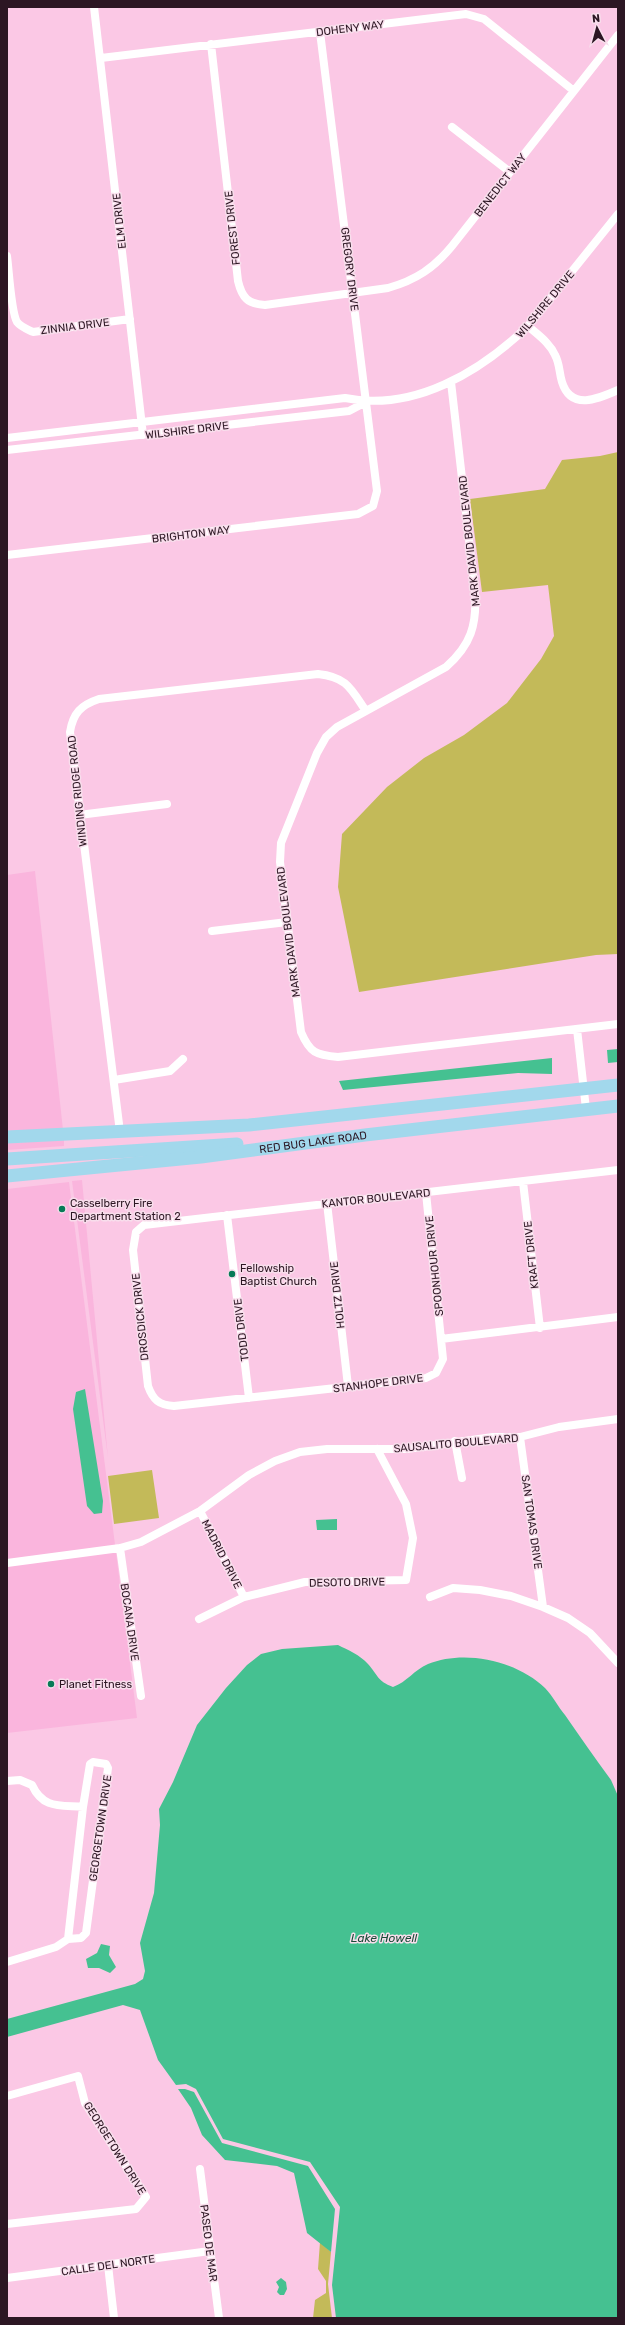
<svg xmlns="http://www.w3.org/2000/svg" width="625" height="2325" font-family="Rubik,sans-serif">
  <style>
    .built { fill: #fab5dd }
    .green { fill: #c3ba59 }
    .water { fill: #45c191 }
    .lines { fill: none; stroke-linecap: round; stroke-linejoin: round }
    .street { stroke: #fff; stroke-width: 8 }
    .primary { stroke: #a2d8ec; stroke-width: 13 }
    .poi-dot { fill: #077a57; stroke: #f8deec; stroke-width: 1.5 }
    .labels { text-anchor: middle; stroke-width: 3; stroke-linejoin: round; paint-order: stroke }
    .street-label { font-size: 11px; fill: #2c1623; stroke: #f8deec }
    .poi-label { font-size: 11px; fill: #2c1623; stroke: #f8deec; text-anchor: start }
    .water-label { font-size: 12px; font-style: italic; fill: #1a4c38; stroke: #f8deec }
  </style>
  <rect width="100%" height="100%" fill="#fbc8e5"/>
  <!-- built -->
  <path class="built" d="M35,871L63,1130L7,1132V875Z
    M64,1140V1146L7,1150V1143Z
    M82,1180L108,1458L72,1181Z
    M69,1182L137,1718L7,1733V1189Z"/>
  <!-- green -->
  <path class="green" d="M618,452V954L596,955L359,992L338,887L342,834L387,787L424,758L464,735L507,703L541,659L554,636L548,585L482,592L470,499L545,489L562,460L600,456Z
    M152,1470L159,1518L114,1524L108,1476Z
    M320,2242L331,2252L328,2284L332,2318H313L315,2300L326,2293V2281L318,2269Z"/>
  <!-- water -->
  <path class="water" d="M618,1049V1062L608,1063L607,1050Z
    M552,1058V1074L518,1073L343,1090L339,1081Z
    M85,1389L103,1501L102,1513L94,1514L87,1506L73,1409L76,1392Z
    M337,1519V1530H317L316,1520Z
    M338,1645C348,1650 360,1655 368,1664C378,1675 377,1681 393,1687C407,1682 414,1670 428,1664C465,1649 517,1661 545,1688C553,1696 558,1707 565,1715C580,1737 595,1758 611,1780L618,1796V2318H336L332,2285L340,2207L310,2162L223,2139L196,2089L186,2084L176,2085L158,2060L140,2010L123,2005L7,2037V2019L135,1984L143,1979L145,1971L140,1943L154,1893L160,1825L159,1809L173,1782L197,1725L226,1688L247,1665L261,1654L282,1649Z
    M101,1944L110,1946L109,1955L116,1967L110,1973L99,1968H88L86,1959L97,1953Z
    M178,2089H185L194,2092L222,2143L308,2166L335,2209L331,2252L307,2233L294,2173L277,2166L225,2160L202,2135L191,2108Z
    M281,2278L286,2282L287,2289L284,2295H280L277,2292L279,2287L276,2282Z"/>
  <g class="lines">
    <!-- street -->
    <path class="street" d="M94,7L143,435
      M211,44L238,281C242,298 248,304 265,305L388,288C416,280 434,268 452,246L618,35
      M101,58L466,14L484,19L574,91
      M452,127L510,172
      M7,256C9,270 11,312 17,322C21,327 27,329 33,332L130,319
      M528,326C538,335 550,343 555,355C560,364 559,373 562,382C571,411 598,399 618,390
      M451,382L475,592C477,625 471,645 446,667L337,727L326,737L317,753L281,843L280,862L301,1032C310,1053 316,1055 338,1057L618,1024
      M7,438L345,398C414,412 480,372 528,326L618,214
      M7,450L349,411L366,402
      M7,555L358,514L373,506L377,491L320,32
      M79,815L167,804
      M212,931L287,922
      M577,1029L586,1109
      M114,1080L170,1071L183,1059
      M120,1132L70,732C73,713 81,705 99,699L318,674C347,677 351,689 366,711
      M523,1182L540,1328
      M426,1193L443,1359L436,1373L426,1378L174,1406C159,1405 153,1400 148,1386L133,1250L136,1232L144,1225L618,1170
      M327,1203L348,1386
      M227,1215L249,1398
      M441,1339L618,1317
      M520,1437L543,1607
      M455,1441L462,1478
      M200,1511L244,1597
      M120,1548L141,1696
      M7,1563L120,1548L141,1542L200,1511L249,1475L275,1461L300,1452L327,1449H407L493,1437H520L559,1427L618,1419
      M430,1597L453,1588L480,1590L511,1596L543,1607L568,1618L590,1633L618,1663
      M199,1619L244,1597L305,1582L406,1580L413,1538L406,1504L377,1449
      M7,1781L20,1780L32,1785C43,1809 60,1805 83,1807L68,1939L56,1947L7,1962
      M68,1939L81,1938L86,1933L108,1768L106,1764L93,1762L90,1764L83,1807
      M7,2096L78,2076L85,2103L146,2197L136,2209L7,2224
      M200,2169L219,2318
      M108,2265L114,2318
      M7,2278L210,2251"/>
    <!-- primary -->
    <g class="primary">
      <path d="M7,1137L249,1125L618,1085"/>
      <path d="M7,1159L237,1144"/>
      <path id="s1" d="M7,1176L201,1157L365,1135L618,1106"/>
    </g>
  </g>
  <!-- markers -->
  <g class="poi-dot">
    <circle cx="62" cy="1209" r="4"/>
    <circle cx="232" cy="1274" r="4"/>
    <circle cx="51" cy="1684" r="4"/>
  </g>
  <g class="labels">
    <!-- street labels -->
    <g class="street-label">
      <text transform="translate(350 28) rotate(-7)" y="4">DOHENY WAY</text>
      <text transform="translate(500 185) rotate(-52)" y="4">BENEDICT WAY</text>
      <text transform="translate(119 221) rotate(-96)" y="4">ELM DRIVE</text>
      <text transform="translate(232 228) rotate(-96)" y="4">FOREST DRIVE</text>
      <text transform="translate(350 269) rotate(83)" y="4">GREGORY DRIVE</text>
      <text transform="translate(545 304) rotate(-50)" y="4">WILSHIRE DRIVE</text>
      <text transform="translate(75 326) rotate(-7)" y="4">ZINNIA DRIVE</text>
      <text transform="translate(187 430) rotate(-7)" y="4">WILSHIRE DRIVE</text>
      <text transform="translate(191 534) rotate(-7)" y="4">BRIGHTON WAY</text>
      <text transform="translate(469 541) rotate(-96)" y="4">MARK DAVID BOULEVARD</text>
      <text transform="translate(77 791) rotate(-96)" y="4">WINDING RIDGE ROAD</text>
      <text transform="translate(288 932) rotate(-97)" y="4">MARK DAVID BOULEVARD</text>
      <text dy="4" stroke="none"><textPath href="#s1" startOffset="308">RED BUG LAKE ROAD</textPath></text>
      <text transform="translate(376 1198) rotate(-6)" y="4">KANTOR BOULEVARD</text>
      <text transform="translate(531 1255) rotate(-96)" y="4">KRAFT DRIVE</text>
      <text transform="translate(434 1266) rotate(-96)" y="4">SPOONHOUR DRIVE</text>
      <text transform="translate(337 1295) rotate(-96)" y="4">HOLTZ DRIVE</text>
      <text transform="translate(140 1317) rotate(-96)" y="4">DROSDICK DRIVE</text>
      <text transform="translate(241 1330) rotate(-97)" y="4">TODD DRIVE</text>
      <text transform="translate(378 1383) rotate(-7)" y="4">STANHOPE DRIVE</text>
      <text transform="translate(456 1443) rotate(-5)" y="4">SAUSALITO BOULEVARD</text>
      <text transform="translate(532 1522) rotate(82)" y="4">SAN TOMAS DRIVE</text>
      <text transform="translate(222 1554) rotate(63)" y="4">MADRID DRIVE</text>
      <text transform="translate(347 1582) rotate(-1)" y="4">DESOTO DRIVE</text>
      <text transform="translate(130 1622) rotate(82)" y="4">BOCANA DRIVE</text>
      <text transform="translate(100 1828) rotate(-82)" y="4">GEORGETOWN DRIVE</text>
      <text transform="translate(115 2148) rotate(58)" y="4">GEORGETOWN DRIVE</text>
      <text transform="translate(209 2243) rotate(83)" y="4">PASEO DE MAR</text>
      <text transform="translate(108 2265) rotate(-8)" y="4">CALLE DEL NORTE</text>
    </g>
    <!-- poi labels -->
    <g class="poi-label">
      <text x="70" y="1207">Casselberry Fire<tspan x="70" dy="13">Department Station 2</tspan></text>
      <text x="240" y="1272">Fellowship<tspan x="240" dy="13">Baptist Church</tspan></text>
      <text x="59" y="1688">Planet Fitness</text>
    </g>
    <!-- water labels -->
    <g class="water-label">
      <text x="384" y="1942">Lake Howell</text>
    </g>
  </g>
  <!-- border -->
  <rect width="625" height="2325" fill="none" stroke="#2c1623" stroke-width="16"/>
  <!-- north arrow -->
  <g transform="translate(597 28) rotate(354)" stroke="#f8deec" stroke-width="3" paint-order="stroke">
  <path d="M0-3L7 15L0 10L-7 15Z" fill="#2c1623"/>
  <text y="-6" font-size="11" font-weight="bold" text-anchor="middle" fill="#2c1623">N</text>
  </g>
</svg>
